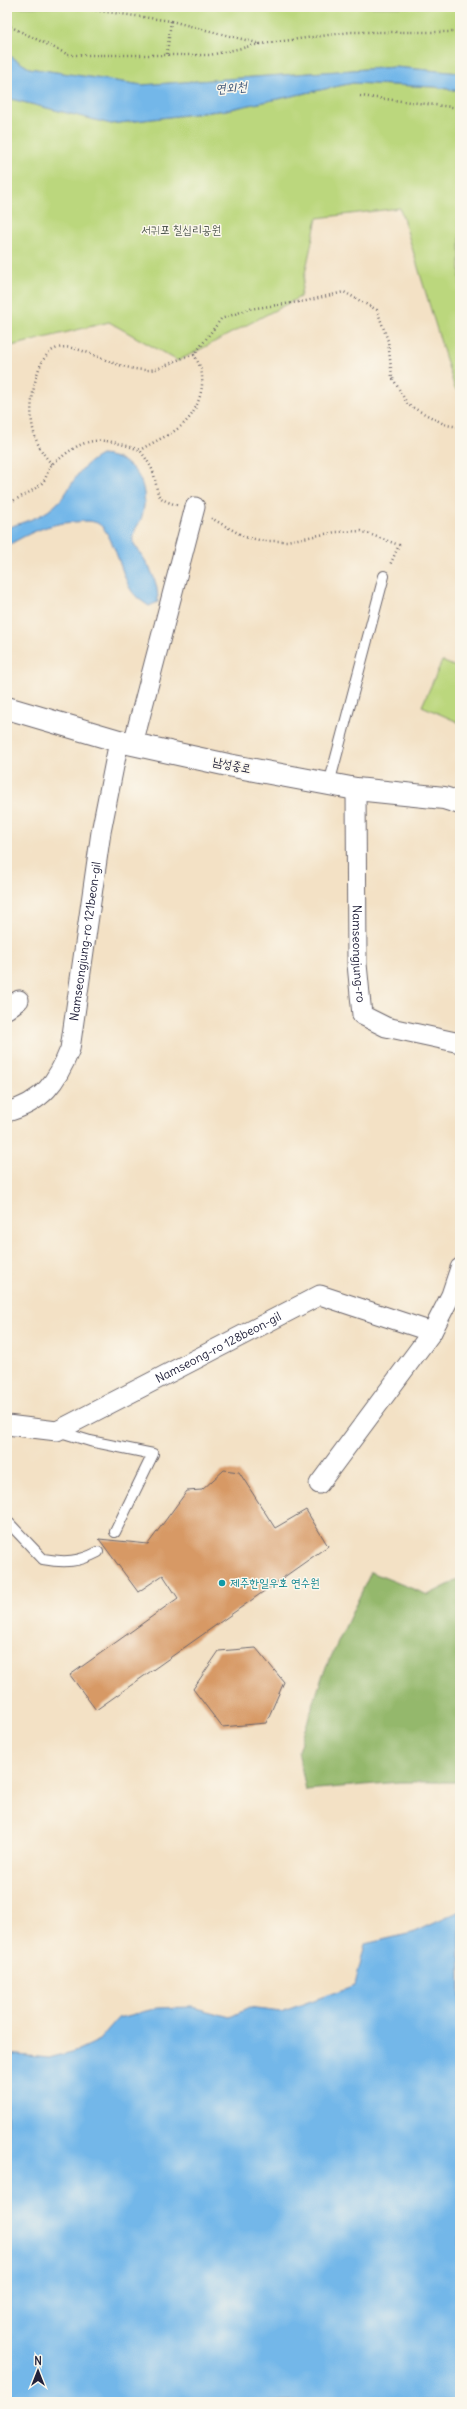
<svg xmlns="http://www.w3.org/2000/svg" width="467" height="2409" font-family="Delius,'Poor Story',sans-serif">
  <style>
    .green { fill: #bbd77d; stroke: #6e7c5c }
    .forest { fill: #94b86c; stroke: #5b6d54 }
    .water { fill: #73b7e9; stroke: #4a6c92 }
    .building { fill: #d79965 }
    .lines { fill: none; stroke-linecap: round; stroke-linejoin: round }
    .service-casing { stroke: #6b656b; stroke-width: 12 }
    .minor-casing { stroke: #6b656b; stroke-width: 21 }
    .tertiary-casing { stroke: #6b656b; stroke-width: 24 }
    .path { stroke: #6b656b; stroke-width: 2.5; stroke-dasharray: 1 3; stroke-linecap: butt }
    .service { stroke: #fff; stroke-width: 10 }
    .minor { stroke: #fff; stroke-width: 19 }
    .tertiary { stroke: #fff; stroke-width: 22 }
    .culture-dot { fill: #0f9aa8; stroke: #fbf7ec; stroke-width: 1.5 }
    .labels { text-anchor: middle; stroke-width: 3; stroke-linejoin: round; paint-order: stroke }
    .park-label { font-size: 12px; fill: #50584f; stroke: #fbf7ec }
    .street-label { font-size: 12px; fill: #22223b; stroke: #fbf7ec }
    .culture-label { font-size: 12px; fill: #0d838f; stroke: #fbf7ec; text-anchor: start }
    .water-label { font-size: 13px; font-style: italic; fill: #3e5678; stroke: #fbf7ec }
  </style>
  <rect width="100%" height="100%" fill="#fbf7ec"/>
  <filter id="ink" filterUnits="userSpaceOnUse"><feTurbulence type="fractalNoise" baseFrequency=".025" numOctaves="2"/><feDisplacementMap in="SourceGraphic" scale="8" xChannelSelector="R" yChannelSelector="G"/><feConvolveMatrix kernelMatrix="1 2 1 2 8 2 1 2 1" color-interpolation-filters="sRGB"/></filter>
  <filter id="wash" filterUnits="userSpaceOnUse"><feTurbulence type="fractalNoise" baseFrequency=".012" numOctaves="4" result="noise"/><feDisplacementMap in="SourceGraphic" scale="16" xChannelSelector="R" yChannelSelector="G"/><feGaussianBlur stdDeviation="0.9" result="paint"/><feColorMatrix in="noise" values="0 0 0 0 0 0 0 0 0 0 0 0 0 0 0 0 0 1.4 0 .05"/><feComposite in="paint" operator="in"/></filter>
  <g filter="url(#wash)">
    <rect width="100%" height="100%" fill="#f3e1c5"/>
    <!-- green -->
    <path class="green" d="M7,7H460V73L395,67L142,85L29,68L7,54Z
      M353,83L435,87L460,91V392L455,389L400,208L317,218L300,297L178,361L109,322L7,347V98L111,124L226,110Z
      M442,661L460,669V723L422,706Z"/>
    <!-- forest -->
    <path class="forest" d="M371,1572L428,1595L460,1579V1782H399L306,1790L298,1751L323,1674Z"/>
    <!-- water -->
    <path class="water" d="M7,54L29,68L142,85L395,67L460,73V91L435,87L353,83L226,110L111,124L7,98Z
      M101,455C134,457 151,484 142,516C140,525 131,531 133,541C134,546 139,550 141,554C152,571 158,582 158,602L149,606C143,602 135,597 131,590C121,575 112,525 94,522C87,520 79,522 73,522C47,524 29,533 7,546V528C22,522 41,518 53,507C74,490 71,471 101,455Z
      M460,1911V2402H7V2054L49,2058L78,2050L99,2040L118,2018L158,2008L192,2007L230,2017L249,2008L281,2012L355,1985L365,1944L412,1933Z"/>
    <g id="blocks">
      <!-- building -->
      <path class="building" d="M224,1470L239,1472L275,1528L306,1510L328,1546L96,1710L70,1675L178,1598L163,1575L138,1592L99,1539L148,1544L187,1491L202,1490Z
        M256,1648L284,1682L266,1723L222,1727L193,1689L219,1651Z"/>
    </g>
  </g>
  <g filter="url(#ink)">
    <use href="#blocks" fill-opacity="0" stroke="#6b656b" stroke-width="1"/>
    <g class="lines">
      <!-- service casing -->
      <g class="service-casing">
        <path id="service" d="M329,784L384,576
          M57,1431L90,1441L153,1454L115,1532
          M7,1521L43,1559C65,1563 79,1562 98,1552"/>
      </g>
      <!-- minor casing -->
      <g class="minor-casing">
        <g id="minor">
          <path d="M133,744L195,507"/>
          <path id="s1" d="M356,789L357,964L362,1015L386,1027L460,1043"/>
          <path d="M7,1009L19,1000"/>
          <path id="s2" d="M7,1112C43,1102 57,1082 70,1049L101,832L119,741"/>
          <path id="s3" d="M7,1425L57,1431L320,1295L432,1332L451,1295L460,1268"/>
          <path d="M319,1484L432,1332"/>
        </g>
      </g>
      <!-- tertiary casing -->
      <g class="tertiary-casing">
        <path id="tertiary" d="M7,708L119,741L228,765L356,789L444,798L460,803"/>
      </g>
      <!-- path -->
      <path class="path" d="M72,7L171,21L261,44L351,32H460
        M7,25L69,55H210L260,44
        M167,54L171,21
        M360,96L460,108
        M194,355L221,319L249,309L306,301L344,292L377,310L388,341L392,377L408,405L446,425L460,427
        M52,464C35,447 29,424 32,400C44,304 92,368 145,370C163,371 177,357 194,355C203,369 204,380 200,396C190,430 168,433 140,450
        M7,504C18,498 32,492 41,484C47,479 47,471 51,465C54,462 60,459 63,456C91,433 109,440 140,450C145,458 152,466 154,475C159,495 154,498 177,505
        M211,518L245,537L264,541H287L336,532L361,531L399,545L390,565"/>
      <!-- service -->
      <use href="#service" class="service"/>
      <!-- minor -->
      <use href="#minor" class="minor"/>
      <!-- tertiary -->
      <use href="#tertiary" class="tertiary"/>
    </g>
  </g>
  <!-- markers -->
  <circle class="culture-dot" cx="222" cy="1583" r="4"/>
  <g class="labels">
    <!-- park labels -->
    <g class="park-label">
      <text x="181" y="234">서귀포 칠십리공원</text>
    </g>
    <!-- street labels -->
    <g class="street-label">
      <text transform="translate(232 765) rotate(12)" y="4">남성중로</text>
      <text dy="4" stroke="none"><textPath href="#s2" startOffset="202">Namseongjung-ro 121beon-gil</textPath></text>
      <text dy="4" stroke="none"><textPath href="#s1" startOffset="165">Namseongjung-ro</textPath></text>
      <text dy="4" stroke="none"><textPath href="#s3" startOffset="232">Namseong-ro 128beon-gil</textPath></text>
    </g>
    <!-- culture labels -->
    <g class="culture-label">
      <text x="230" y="1587">제주한일우호 연수원</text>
    </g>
    <!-- water labels -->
    <g class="water-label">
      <text transform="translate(231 87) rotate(-5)" y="5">연외천</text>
    </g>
  </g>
  <!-- margin -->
  <rect width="467" height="2409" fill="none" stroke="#fbf7ec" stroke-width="24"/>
  <!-- north arrow -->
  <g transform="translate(38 2371)" stroke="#fbf7ec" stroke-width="3" paint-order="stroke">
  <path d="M0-3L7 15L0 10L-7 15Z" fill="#22223b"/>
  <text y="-6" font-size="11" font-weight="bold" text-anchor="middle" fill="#22223b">N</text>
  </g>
</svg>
